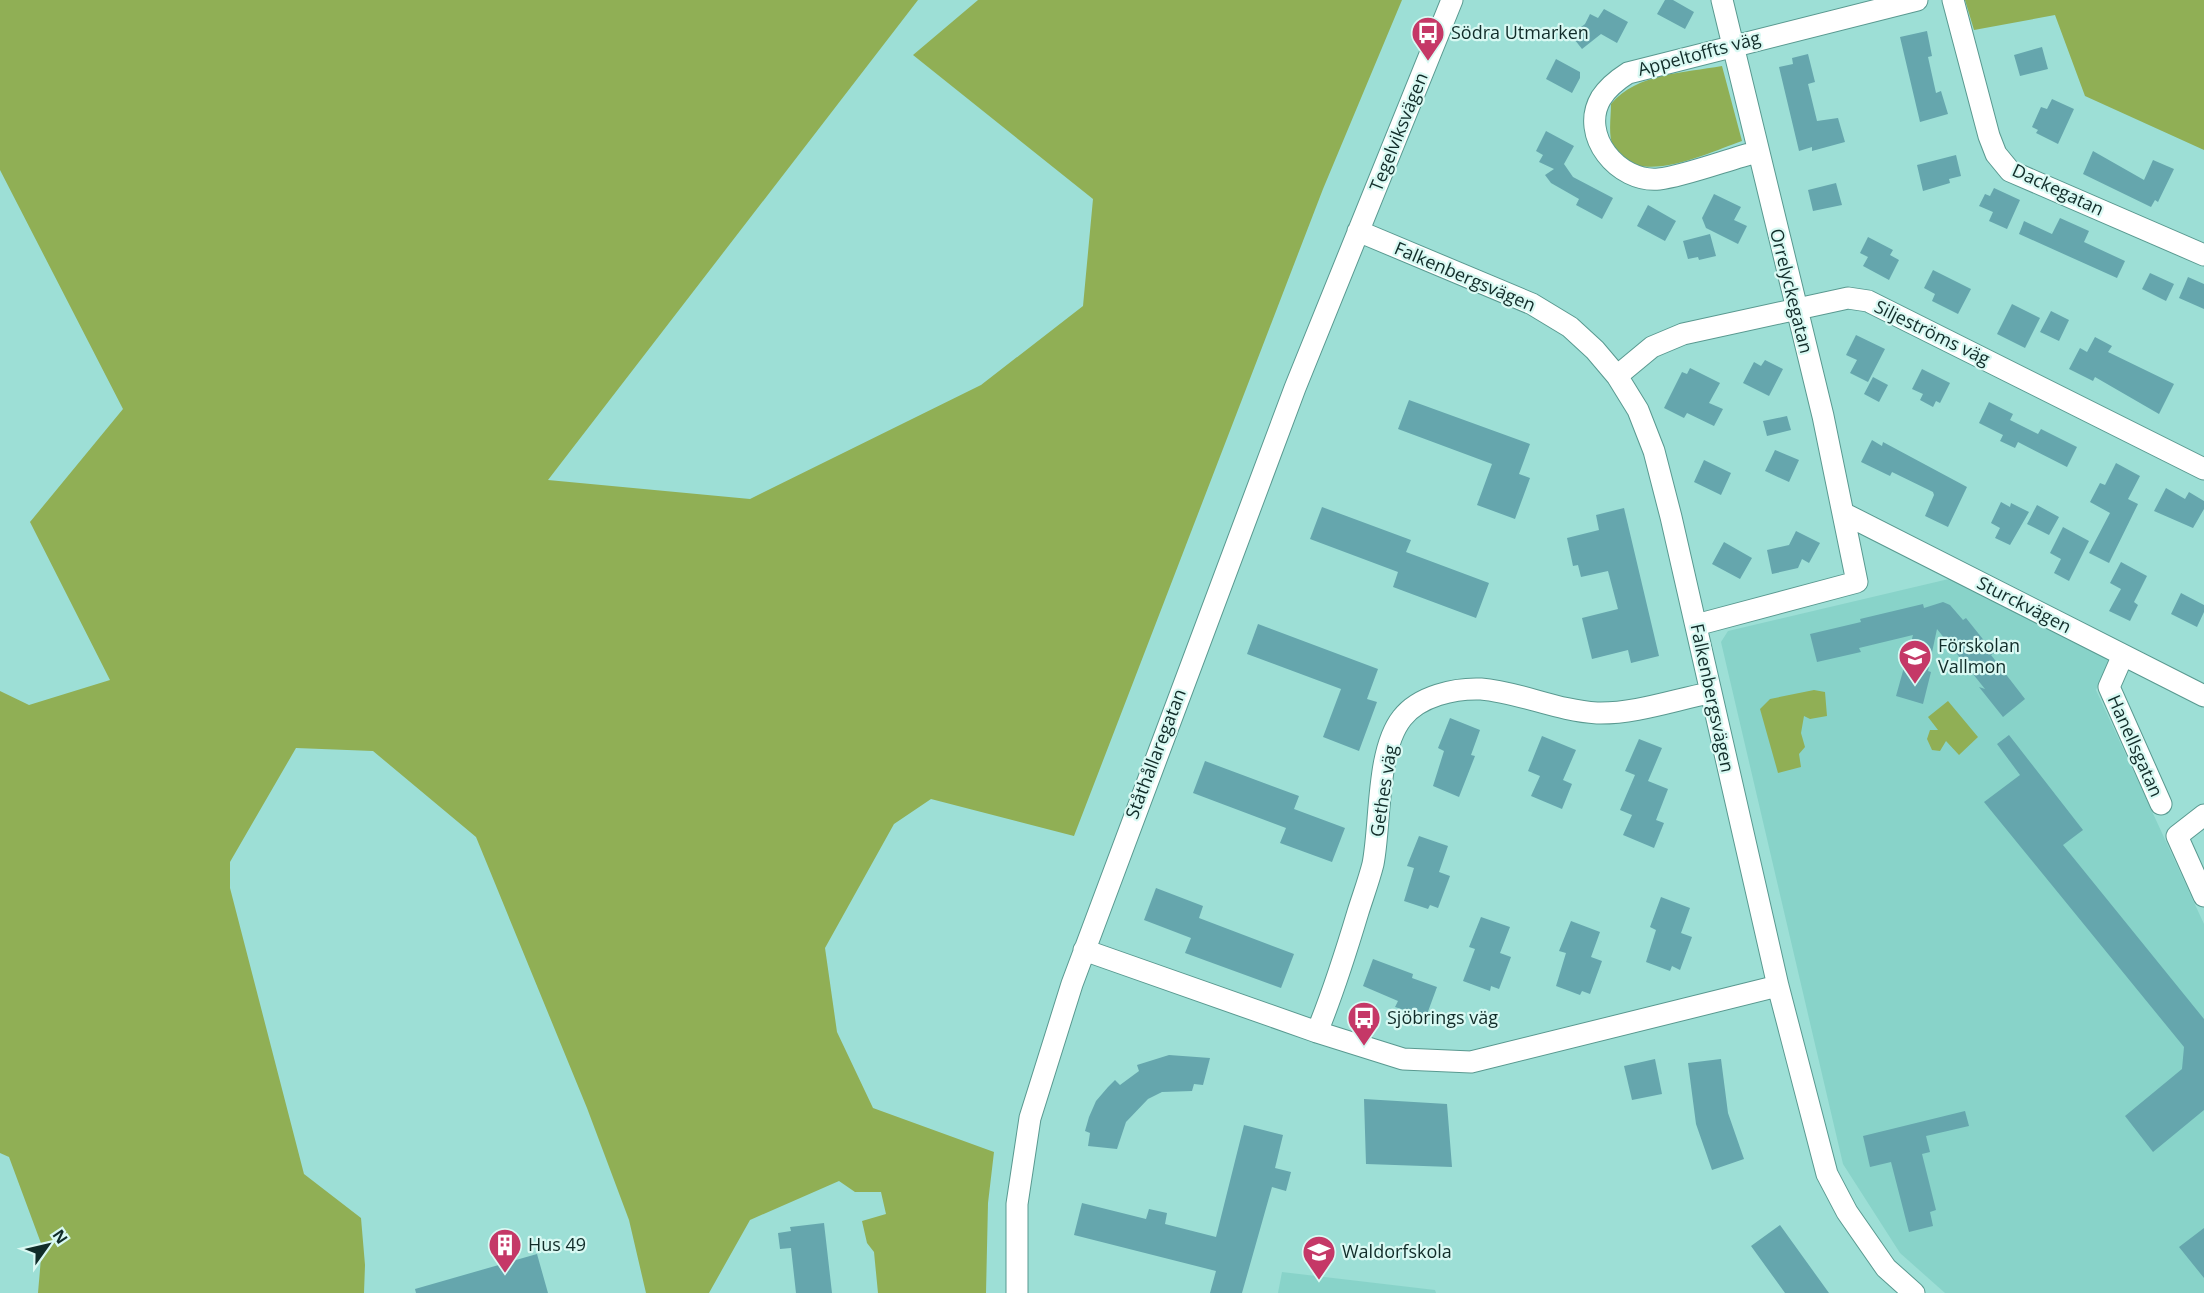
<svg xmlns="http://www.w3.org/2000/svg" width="2204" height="1293" font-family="'Open Sans',sans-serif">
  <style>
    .built { fill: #88d3c9 }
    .green { fill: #90af55 }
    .building { fill: #65a6ad }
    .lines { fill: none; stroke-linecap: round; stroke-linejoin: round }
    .minor-casing { stroke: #599990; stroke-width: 23 }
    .minor { stroke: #fff; stroke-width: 21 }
    .labels { text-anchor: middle; stroke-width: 4.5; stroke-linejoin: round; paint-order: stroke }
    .poi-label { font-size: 18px; fill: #112c29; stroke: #d9f9f3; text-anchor: start }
    .street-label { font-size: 18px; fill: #112c29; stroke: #d9f9f3 }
  </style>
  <rect width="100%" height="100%" fill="#9ddfd6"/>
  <!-- built -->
  <path class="built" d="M1953,578L2110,658L2096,690L2204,924V1293H1945L1900,1253L1843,1164L1721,642L1728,631Z
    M1282,1272L1435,1290L1436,1293H1278Z"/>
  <!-- green -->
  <path class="green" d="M0,0H918L548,480L750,499L981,385L1083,306L1093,199L913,55L978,0H1402L1323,189L1074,836L931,799L894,824L825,948L837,1032L873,1108L994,1152L988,1203L986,1293H878L874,1252L867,1243L862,1221L886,1214L881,1192H855L839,1181L750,1220L709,1293H646L629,1220L587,1108L476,837L373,751L296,748L230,862V888L304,1174L361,1218L365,1265L364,1293H38L42,1246L9,1157L0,1153V691L29,705L110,680L30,522L123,409L0,170Z
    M1965,0H2204V150L2085,96L2055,15L1974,30Z
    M1722,66L1742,141C1709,152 1635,190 1613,146C1608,136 1611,116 1611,104C1637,73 1684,73 1722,66Z
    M1814,690L1825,692L1827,716L1810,719L1804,716L1801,733L1805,747L1799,754L1801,767L1778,773L1760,709L1770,699Z
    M1948,701L1978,737L1959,755L1946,741L1940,751L1932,750L1927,739L1930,730H1938L1928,717Z"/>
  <!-- building -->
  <path class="building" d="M1665,0H1673L1694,12L1685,29L1657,14Z
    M1604,9L1628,22L1617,43L1601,34L1582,49L1571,35L1585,24L1590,14L1598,18Z
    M1927,31L1932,56L1928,57L1936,93L1941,91L1948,114L1920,122L1900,37Z
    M2042,47L2048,69L2020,76L2014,55Z
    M1808,54L1815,82L1808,84L1817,121L1838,118L1845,142L1812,151V147L1799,151L1779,67L1793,64L1792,58Z
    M1556,59L1580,72V78L1572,93L1546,79Z
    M2052,99L2074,109L2058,144L2036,133L2038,130L2032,127L2041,107L2047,109Z
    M1546,131L1574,146L1564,164L1573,177L1613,198L1602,219L1576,205L1579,199L1551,183L1545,175L1554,169L1539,162L1543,155L1536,151Z
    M2093,151L2144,180L2153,160L2174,169L2158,202L2155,200L2151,207L2083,174Z
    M1956,155L1961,176L1949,179L1950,183L1923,191L1917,165Z
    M1836,183L1842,205L1813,211L1808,190Z
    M1994,188L2020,200L2007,229L1989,221L1993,212L1979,206L1985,194L1990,196Z
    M1714,194L1741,207L1734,220L1747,226L1738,244L1706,228L1702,218Z
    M1648,205L1676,221L1665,241L1637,226Z
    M2060,218L2089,231L2084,242L2125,261L2117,278L2019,234L2024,221L2052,234Z
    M1710,234L1716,256L1699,260L1698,257L1688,259L1683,241Z
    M1868,237L1893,250L1890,255L1899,260L1889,280L1863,266L1868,257L1860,253Z
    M1933,270L1971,289L1958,314L1932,301L1935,294L1924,288Z
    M2150,273L2174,284L2166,301L2142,289Z
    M2188,277L2204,284V309L2179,298Z
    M2012,304L2040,318L2025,348L1997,334Z
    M2051,311L2069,320L2059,341L2040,332Z
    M1856,335L1885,349L1868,382L1850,373L1857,360L1846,355Z
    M2095,337L2112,346L2108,352L2174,384L2159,414L2095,377L2093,381L2069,369L2080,348L2087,352Z
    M1765,360L1783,369L1769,396L1743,383L1754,362L1761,366Z
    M1690,368L1720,383L1709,403L1723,409L1714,426L1687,413L1684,418L1664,408L1682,372L1687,374Z
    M1922,369L1950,383L1940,403L1936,401L1933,407L1920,400L1923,394L1912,389Z
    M1873,377L1888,385L1879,402L1864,394Z
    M1409,400L1530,444L1519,474L1530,478L1515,519L1477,505L1492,464L1398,429Z
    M1989,402L2013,414L2010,420L2038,434L2041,429L2077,447L2067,467L2018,442L2015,448L2000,441L2003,435L1979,423Z
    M1787,416L1791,430L1767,436L1763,421Z
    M1872,440L1882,446L1883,442L1967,487L1948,527L1925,516L1934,495L1933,492L1892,472L1890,476L1861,462Z
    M1775,450L1799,460L1789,482L1765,471Z
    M1704,460L1731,473L1721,495L1694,482Z
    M2116,463L2140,476L2128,499L2138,504L2109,563L2089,553L2110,513L2090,502L2100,483L2105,485Z
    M2166,488L2185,499L2189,492L2204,501V509L2193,528L2154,511Z
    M2001,502L2010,507L2011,503L2029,512L2010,545L1995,538L2000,528L1991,523Z
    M2037,505L2059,517L2049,535L2027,524Z
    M1322,507L1411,540L1406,552L1489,583L1476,618L1393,587L1398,572L1310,539Z
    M1624,508L1659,656L1631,663L1628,650L1592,659L1582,618L1618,609L1608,571L1581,577L1578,565L1573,566L1567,538L1599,530L1596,515Z
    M2063,527L2089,541L2069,581L2054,573L2061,559L2050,553Z
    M1796,531L1820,543L1809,563L1802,559L1798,568L1772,574L1767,550L1789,545Z
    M1724,542L1752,558L1740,579L1712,564Z
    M2121,562L2147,576L2134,602L2138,605L2130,621L2109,611L2121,589L2110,583Z
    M2181,593L2204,605V612L2197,627L2171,614Z
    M1943,602L1950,605L1963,620L1966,618L1994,653L1991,655L2025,699L2003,717L1979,687L1985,689L1937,629L1928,671L1931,672L1923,704L1896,696L1913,635L1859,648L1861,652L1817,662L1810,634L1861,622L1860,619L1923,604L1924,608Z
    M1258,624L1378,669L1367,699L1377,702L1359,751L1323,737L1341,689L1247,654Z
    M1450,718L1480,730L1471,755L1475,756L1459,797L1433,786L1444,751L1438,748Z
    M2009,735L2083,830L2063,845L2204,1019V1110L2153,1152L2125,1116L2182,1069L2184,1047L1984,802L2020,775L1997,744Z
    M1542,736L1576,750L1563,780L1572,784L1562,809L1531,796L1540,776L1528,771Z
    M1639,739L1662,748L1648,781L1668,789L1656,820L1664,823L1654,848L1623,835L1632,815L1620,810L1635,775L1625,771Z
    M1205,761L1299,796L1294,809L1345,828L1332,862L1280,843L1286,828L1193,793Z
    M1419,836L1448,846L1439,872L1450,876L1438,908L1430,905L1428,909L1404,901L1414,868L1407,866Z
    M1156,888L1203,906L1199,918L1294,954L1281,988L1185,953L1191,938L1144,920Z
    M1661,897L1690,908L1681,933L1692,937L1680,970L1672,966L1670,971L1646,962L1656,930L1650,927Z
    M1481,917L1510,927L1500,953L1511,957L1499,989L1491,986L1490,991L1463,981L1475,949L1469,947Z
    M1571,921L1600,932L1591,957L1602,961L1590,994L1582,991L1580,995L1556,986L1566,953L1559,951Z
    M1373,959L1413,974L1412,978L1437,987L1426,1017L1395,1007L1398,1001L1363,986Z
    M1169,1055L1210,1058L1203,1085L1194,1084L1192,1091L1162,1092L1148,1099L1126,1122L1117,1149L1088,1146L1090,1133L1085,1131L1089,1117L1096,1101L1108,1087L1115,1080L1120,1085L1139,1071L1137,1065Z
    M1655,1059L1662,1094L1632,1100L1624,1066Z
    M1721,1059L1728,1113L1744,1159L1712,1170L1696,1124L1688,1063Z
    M1364,1099L1447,1104L1452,1167L1366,1164Z
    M1965,1111L1969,1126L1926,1136L1930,1152L1922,1154L1936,1210L1930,1212L1933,1226L1909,1232L1891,1162L1870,1167L1863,1136Z
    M1244,1125L1283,1135L1275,1168L1291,1172L1286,1191L1272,1187L1242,1293H1210L1216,1271L1074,1235L1082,1203L1146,1219L1149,1209L1167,1213L1165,1224L1216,1237Z
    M824,1223L832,1293H796L791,1248L780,1249L778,1233L791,1231L790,1227Z
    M1780,1225L1829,1293H1785L1751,1246Z
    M2204,1228V1278L2179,1247Z
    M537,1254L548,1293H416L415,1289Z"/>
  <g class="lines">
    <!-- minor casing -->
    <g class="minor-casing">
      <path id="minor" d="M1953,0L1989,136L1996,154L2010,171L2204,255
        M1757,152C1729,159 1685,176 1659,179C1618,183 1579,135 1601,98C1608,87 1617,80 1628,73L1917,0
        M1358,231L1532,304L1570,327L1595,350L1617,376L1638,410L1654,451L1671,517L1778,986L1827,1174L1847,1212L1886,1268L1914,1293
        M1617,376L1652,347L1683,334L1848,298L1868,301L2204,469
        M1845,514L2204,696
        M1696,625L1857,582L1823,416L1722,0
        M2123,655L2109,687L2161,804
        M2204,815L2177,836L2204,896
        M1084,950L1317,1032L1403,1059L1471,1062L1778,986
        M1317,1032C1333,993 1346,952 1358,912C1363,896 1369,880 1373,864C1381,823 1376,751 1402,718C1419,696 1455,688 1481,689C1519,692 1558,711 1597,713C1634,714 1674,700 1709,693
        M1017,1293V1204L1030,1118L1072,984L1295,388L1452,0"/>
    </g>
    <!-- minor -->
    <use href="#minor" class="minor"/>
  </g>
  <!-- icons -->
  <defs>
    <g id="bus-pin" transform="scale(1.725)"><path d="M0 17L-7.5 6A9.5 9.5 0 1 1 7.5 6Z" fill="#c53867" stroke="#d9f9f3"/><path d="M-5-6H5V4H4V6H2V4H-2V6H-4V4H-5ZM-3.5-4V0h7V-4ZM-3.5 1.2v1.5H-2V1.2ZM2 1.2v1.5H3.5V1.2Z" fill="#fff"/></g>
    <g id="school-pin" transform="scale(1.725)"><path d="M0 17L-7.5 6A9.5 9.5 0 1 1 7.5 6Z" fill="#c53867" stroke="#d9f9f3"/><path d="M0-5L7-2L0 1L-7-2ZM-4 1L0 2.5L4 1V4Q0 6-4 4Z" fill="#fff"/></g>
    <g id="building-pin" transform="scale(1.725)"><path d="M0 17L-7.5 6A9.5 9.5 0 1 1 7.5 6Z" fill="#c53867" stroke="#d9f9f3"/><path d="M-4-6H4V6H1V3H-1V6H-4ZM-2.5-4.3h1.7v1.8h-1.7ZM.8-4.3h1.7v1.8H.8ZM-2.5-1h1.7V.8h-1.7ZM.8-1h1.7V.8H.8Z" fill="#fff"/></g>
  </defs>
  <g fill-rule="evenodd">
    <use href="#bus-pin" x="1428" y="33"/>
    <use href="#school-pin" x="1915" y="656"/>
    <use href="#bus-pin" x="1364" y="1018"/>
    <use href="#building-pin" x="505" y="1245"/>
    <use href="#school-pin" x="1319" y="1252"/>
  </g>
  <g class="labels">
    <!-- poi labels -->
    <g class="poi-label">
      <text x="1451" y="39">Södra Utmarken</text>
      <text x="1938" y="652">Förskolan<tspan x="1938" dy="21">Vallmon</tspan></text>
      <text x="1387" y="1024">Sjöbrings väg</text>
      <text x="528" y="1251">Hus 49</text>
      <text x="1342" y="1258">Waldorfskola</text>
    </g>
    <!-- street labels -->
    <g class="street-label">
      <text transform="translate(1699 54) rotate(-15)" y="6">Appeltoffts väg</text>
      <text transform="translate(1399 132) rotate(-68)" y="6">Tegelviksvägen</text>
      <text transform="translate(2058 190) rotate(25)" y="6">Dackegatan</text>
      <text transform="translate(1465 277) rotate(23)" y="6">Falkenbergsvägen</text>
      <text transform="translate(1791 291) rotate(76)" y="6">Orrelyckegatan</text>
      <text transform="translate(1932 333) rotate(26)" y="6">Siljeströms väg</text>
      <text transform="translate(2024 605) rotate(27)" y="6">Sturckvägen</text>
      <text transform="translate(1712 698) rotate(78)" y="6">Falkenbergsvägen</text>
      <text transform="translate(2135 746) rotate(66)" y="6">Hanellsgatan</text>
      <text transform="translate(1156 754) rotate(-69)" y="6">Ståthållaregatan</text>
      <text transform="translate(1384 791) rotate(-81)" y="6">Gethes väg</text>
    </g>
  </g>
  <!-- north arrow -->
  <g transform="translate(48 1245) rotate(56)" stroke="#d9f9f3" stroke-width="4.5" paint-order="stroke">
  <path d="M0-4.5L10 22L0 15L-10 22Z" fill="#112c29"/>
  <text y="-9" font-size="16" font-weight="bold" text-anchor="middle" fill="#112c29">N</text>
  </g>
</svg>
